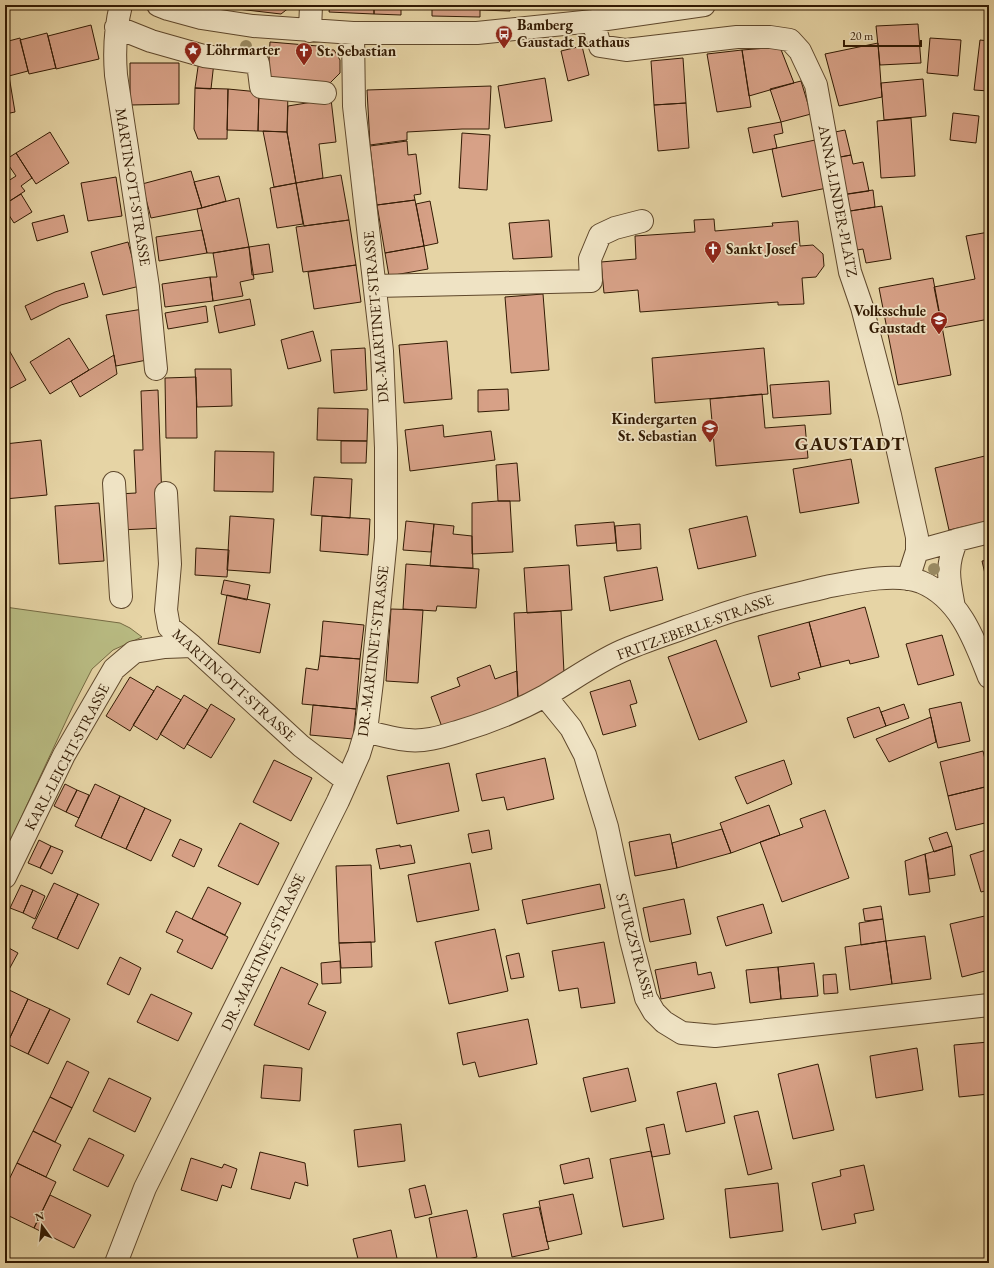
<svg xmlns="http://www.w3.org/2000/svg" width="994" height="1268" font-family="'EB Garamond',serif">
  <style>
    .green { fill: #b9bc83; stroke: #766b43 }
    .building { fill: #d7a187; stroke: #321a03 }
    .lines { fill: none; stroke-linecap: round; stroke-linejoin: round }
    .minor-casing { stroke: #5f482c; stroke-width: 24 }
    .minor { stroke: #efe3c4; stroke-width: 22 }
    .tree { fill: #998961 }
    .labels { text-anchor: middle; stroke-width: 3.5; stroke-linejoin: round; paint-order: stroke }
    .poi-label { font-size: 15px; font-weight: bold; fill: #321a03; stroke: #efe3c4; text-anchor: start }
    .street-label { font-size: 15px; fill: #321a03; stroke: #efe3c4 }
    .district-label { font-size: 19px; font-weight: bold; letter-spacing: 1px; fill: #321a03; stroke: #efe3c4 }
  </style>
  <rect width="100%" height="100%" fill="#e6d4a5"/>
  <filter id="stains"><feTurbulence type="fractalNoise" baseFrequency=".005" numOctaves="4"/><feColorMatrix values="0 0 0 0 .2 0 0 0 0 .09 0 0 0 0 .02 0 0 0 .5 -.17"/></filter>
  <radialGradient id="worn" r=".72"><stop offset=".6" stop-color="#630" stop-opacity="0"/><stop offset="1" stop-color="#630" stop-opacity=".3"/></radialGradient>
  <!-- green -->
  <path class="green" d="M5,607L120,623L130,628L142,637L113,650L92,669L73,706L5,852Z"/>
  <!-- building -->
  <path class="building" d="M215,5H229V8Z
    M229,5H290V7L281,14L229,8Z
    M330,5H374V14L329,12Z
    M374,5H401V15L374,14Z
    M432,5H480V17L432,16Z
    M480,5H510V11L480,10Z
    M510,5H547V7L510,6Z
    M918,24L921,63L880,65L876,26Z
    M91,25L99,59L56,69L48,36Z
    M47,33L56,68L29,74L20,40Z
    M20,38L28,71L5,77V42Z
    M930,38L961,40L958,76L927,73Z
    M980,40L989,41V91L974,90Z
    M270,42L318,46V49L334,50L340,60V73L330,83L268,78Z
    M878,43L882,97L839,106L825,54Z
    M582,46L589,75L568,81L561,51Z
    M780,47L794,83L749,96L742,50Z
    M742,50L751,107L717,112L707,54Z
    M683,58L686,103L654,105L651,61Z
    M199,60L214,62L211,89L195,88Z
    M130,63H179V104L130,105Z
    M9,76L15,112L5,114V77Z
    M545,78L552,121L505,128L498,86Z
    M923,79L926,116L884,120L881,83Z
    M801,81L811,114L781,122L770,89Z
    M491,86L489,129H462L407,132V140L370,145L367,90Z
    M195,88L228,89L227,139H198L194,129Z
    M228,89L259,92L258,131L227,130Z
    M259,92H288L287,132L258,131Z
    M331,99L336,142L319,144L323,178L296,183L287,132L288,106Z
    M686,103L689,148L658,151L654,105Z
    M953,113L979,116L976,143L950,140Z
    M911,118L915,176L881,178L877,121Z
    M781,122L783,133L774,135L777,148L753,153L748,128Z
    M845,130L851,155L835,158L830,133Z
    M263,131L287,132L296,183L274,187Z
    M50,132L69,163L36,184L16,153Z
    M462,133L490,135L487,190L459,188Z
    M820,139L827,188L782,197L772,149Z
    M407,141L408,155L416,154L421,194L414,195L415,200L377,205L370,146Z
    M16,153L32,178L21,186L25,191L5,204V183L16,176L5,160Z
    M851,155L853,164L863,162L869,191L842,195L835,158Z
    M191,171L202,208L151,218L142,184Z
    M341,175L349,220L304,226L296,183Z
    M219,176L226,201L202,208L194,182Z
    M116,177L122,216L88,221L81,183Z
    M296,183L303,224L277,228L270,188Z
    M873,190L875,207L850,211L847,194Z
    M21,194L32,212L14,223L5,209V204Z
    M239,198L249,247L213,253H207L197,209Z
    M415,200L424,246L385,253L377,205Z
    M430,201L438,243L424,246L416,204Z
    M882,206L891,259L866,263L863,249L851,251L844,212Z
    M64,215L68,232L37,241L32,223Z
    M714,219L715,231L773,226L772,223L798,221L800,246L813,245L823,254L824,266L816,277L802,278L804,304L778,305V302L640,312L638,290L604,293L601,262L636,259L635,236L695,232L694,220Z
    M349,220L356,265L303,272L296,227Z
    M549,220L552,257L513,259L509,223Z
    M202,230L207,253L159,261L156,237Z
    M989,232V319L942,328L934,287L975,279L966,236Z
    M5,237H9L8,277H5Z
    M128,242L140,286L103,295L91,252Z
    M269,244L273,272L252,275L249,247Z
    M424,246L428,269L389,276L385,253Z
    M249,247L254,279L240,282L243,296L213,301L210,277H217L213,253Z
    M356,265L361,302L314,309L308,272Z
    M210,277L213,301L165,307L162,284Z
    M933,278L951,375L898,385L879,288Z
    M84,283L88,297L61,305L31,320L25,306L55,292Z
    M543,294L549,370L511,373L505,297Z
    M250,299L255,325L219,333L214,306Z
    M206,306L208,322L168,329L165,313Z
    M143,309L152,359L116,366L106,315Z
    M313,331L321,361L288,369L281,340Z
    M69,338L89,370L50,394L30,362Z
    M447,341L452,399L404,403L399,345Z
    M365,348L367,390L334,393L331,350Z
    M764,348L768,394L655,403L652,358Z
    M9,350L26,380L5,391V352Z
    M114,355L117,374L80,397L71,381Z
    M195,369H231L232,406L197,407Z
    M196,377L197,438H166L165,378Z
    M829,381L831,414L773,418L770,385Z
    M508,389L509,410L478,412V390Z
    M158,390L163,528L120,530L118,494L136,493L134,450H143L141,391Z
    M762,394L765,428L805,425L808,458L716,466L710,399Z
    M318,408L368,409L367,441L317,440Z
    M443,425L444,437L491,431L495,460L410,471L405,430Z
    M41,440L47,495L5,499V444Z
    M341,441H367L366,463H341Z
    M215,451L274,452L273,492L214,491Z
    M989,455V521L949,530L935,468Z
    M851,459L859,503L800,513L793,469Z
    M517,463L520,501H498L496,465Z
    M314,477L352,479L350,518L311,515Z
    M498,501H510L513,552L472,554V503Z
    M99,503L104,561L59,564L55,506Z
    M230,516L274,519L270,573L227,570Z
    M322,516L370,519L368,555L320,551Z
    M747,516L756,556L698,569L689,529Z
    M406,521L434,524L431,552L403,550Z
    M614,522L616,543L577,546L575,525Z
    M434,524L454,526L453,534L472,536L473,568L430,566Z
    M640,524L641,549L617,551L615,526Z
    M196,548L229,550L227,577L195,575Z
    M989,560V591L982,561Z
    M406,564L479,569L476,608L437,606L436,611L403,609Z
    M569,565L572,610L527,613L524,568Z
    M657,567L663,600L610,611L604,577Z
    M224,580L250,585L247,600L221,594Z
    M227,595L270,604L260,653L218,644Z
    M865,607L879,657L850,664L849,660L821,667L809,622Z
    M391,609L423,610L418,683L386,681Z
    M561,611L564,673L518,699L514,613Z
    M323,621L364,625L360,659L320,656Z
    M809,622L821,667L798,673L800,679L771,687L758,636Z
    M942,635L954,675L918,685L906,644Z
    M716,640L747,722L699,740L668,657Z
    M320,656L360,659L356,709L302,704L306,668L318,670Z
    M490,665L495,679L517,671L518,699L442,727L431,697L460,686L457,678Z
    M130,677L154,691L130,731L106,716Z
    M630,680L637,703L630,705L636,726L603,735L590,692Z
    M157,686L181,700L157,740L133,725Z
    M184,695L208,710L184,749L160,734Z
    M961,702L970,741L938,748L929,709Z
    M211,704L235,719L211,758L187,744Z
    M904,704L909,718L886,726L881,712Z
    M313,705L356,709L353,739L310,735Z
    M879,707L886,726L854,738L847,718Z
    M931,717L936,742L889,762L876,739Z
    M983,751L989,776V786L948,796L940,762Z
    M545,758L554,799L507,810L504,797L482,801L476,774Z
    M274,760L312,778L291,821L253,802Z
    M784,760L792,784L747,804L735,777Z
    M449,763L459,811L397,824L387,776Z
    M65,784L77,790L66,812L54,806Z
    M95,784L120,796L101,838L75,826Z
    M989,786V822L956,830L948,796Z
    M77,790L89,795L79,818L66,812Z
    M120,796L145,808L126,849L101,838Z
    M769,805L780,835L731,853L720,823Z
    M145,808L171,820L151,861L126,849Z
    M825,810L849,878L782,902L760,842L803,827L800,819Z
    M240,823L279,843L258,885L218,866Z
    M722,829L731,853L677,868L672,843Z
    M489,830L492,849L472,853L468,834Z
    M947,832L952,846L934,852L929,838Z
    M670,834L677,868L635,876L629,842Z
    M180,839L202,849L194,867L172,856Z
    M39,840L51,846L40,868L28,863Z
    M400,845V847L411,845L415,863L380,869L376,849Z
    M51,846L63,851L52,874L40,868Z
    M952,846L955,875L929,879L925,854Z
    M989,849V890L981,892L970,855Z
    M925,854L930,892L909,895L905,861Z
    M470,863L479,910L417,922L408,875Z
    M371,865L375,942L339,943L336,866Z
    M54,883L78,894L57,939L32,928Z
    M600,884L605,908L527,924L522,900Z
    M21,885L33,890L23,913L10,908Z
    M208,887L241,903L225,935L192,919Z
    M33,890L45,896L35,919L23,913Z
    M78,894L99,904L78,949L57,939Z
    M684,899L691,934L650,942L643,908Z
    M763,904L772,933L726,946L717,917Z
    M881,906L883,919L865,921L863,909Z
    M176,911L228,937L212,969L177,952L183,940L166,932Z
    M989,915V970L962,977L950,924Z
    M883,919L886,941L861,945L859,923Z
    M495,929L508,991L449,1004L435,942Z
    M925,936L931,979L892,984L886,941Z
    M886,941L892,984L850,990L845,947Z
    M371,942L372,967L341,968L339,943Z
    M604,942L615,1003L581,1008L578,988L559,991L552,951Z
    M7,947L18,953L6,975L5,951Z
    M519,953L524,977L511,979L506,956Z
    M120,957L141,968L129,995L107,984Z
    M340,961L341,983L322,984L321,963Z
    M696,962L698,975L711,972L715,988L661,999L655,970Z
    M814,963L818,996L781,999L778,967Z
    M281,967L318,984L308,1004L326,1012L309,1050L254,1025Z
    M778,967L781,999L750,1003L746,970Z
    M836,974L838,993L824,994L823,975Z
    M5,988L28,999L7,1044L5,1043Z
    M151,994L192,1013L178,1041L137,1022Z
    M28,999L50,1009L28,1054L7,1044Z
    M50,1009L70,1019L48,1064L28,1054Z
    M528,1019L537,1064L479,1077L475,1062L463,1065L457,1033Z
    M989,1042V1094L959,1097L954,1045Z
    M917,1048L923,1090L876,1098L870,1056Z
    M67,1061L89,1072L72,1108L50,1097Z
    M818,1064L834,1130L793,1139L778,1074Z
    M264,1065L302,1068L300,1101L261,1098Z
    M628,1068L636,1101L591,1112L583,1078Z
    M109,1078L151,1098L135,1132L93,1111Z
    M716,1083L725,1123L686,1132L677,1092Z
    M50,1097L72,1108L55,1142L33,1131Z
    M758,1111L772,1169L748,1175L734,1116Z
    M5,1114H8L5,1170Z
    M401,1124L405,1161L358,1167L354,1130Z
    M664,1124L670,1154L652,1157L646,1128Z
    M33,1131L61,1145L46,1177L17,1163Z
    M89,1138L124,1155L108,1187L73,1170Z
    M651,1151L664,1219L623,1227L610,1159Z
    M260,1152L305,1163L308,1186L295,1182L290,1199L251,1189Z
    M191,1158L222,1168L224,1164L237,1169L231,1188L222,1185L217,1201L181,1190Z
    M589,1158L593,1178L564,1184L560,1165Z
    M17,1163L56,1182L34,1228L5,1214V1188Z
    M864,1165L874,1210L854,1214L856,1223L822,1230L812,1183L841,1176L840,1170Z
    M778,1183L783,1231L730,1238L725,1189Z
    M425,1185L432,1214L415,1218L409,1189Z
    M573,1194L582,1234L547,1242L539,1201Z
    M50,1195L91,1215L74,1248L34,1228Z
    M539,1207L549,1249L512,1257L503,1214Z
    M467,1210L477,1257L450,1263H438L429,1218Z
    M391,1230L398,1263H359L353,1239Z
    M289,1260L290,1263H263Z"/>
  <g class="lines">
    <!-- minor casing -->
    <g class="minor-casing">
      <path id="minor" d="M121,5C115,29 114,50 116,75L148,287L156,369
        M158,5L168,9L201,18L253,26L353,33H477L593,21L704,5
        M593,21L600,46L626,50L737,37H770L790,40L800,51L816,85L850,272L862,307L890,415L917,537V551L908,579
        M116,27L151,41L204,56L258,63L261,87L325,93
        M310,31L311,5
        M375,286L591,281L590,259L600,235L615,228L642,221
        M114,483L121,597
        M166,493L170,564L166,610L169,627L192,646L301,746L347,781
        M917,551L957,540
        M954,607C949,581 945,566 957,540L989,532
        M545,696L571,728L585,755L607,827L631,940L646,998L654,1012L664,1022L682,1033L715,1036L989,1005
        M366,731C380,735 394,739 408,740C426,742 443,736 460,731C490,722 518,711 545,696C571,681 595,663 622,651C643,642 665,635 686,627C704,621 721,614 739,609C768,600 797,594 826,587C852,582 895,572 921,582C960,598 975,641 989,677
        M5,877L64,755L114,669L134,652L165,647L192,646
        M116,1263L145,1188L338,801L359,754L366,731L372,682L386,538V448L382,351L354,106L353,33"/>
    </g>
    <!-- minor -->
    <use href="#minor" class="minor"/>
  </g>
  <!-- trees -->
  <g class="tree">
    <circle cx="246" cy="46" r="6"/>
    <circle cx="934" cy="569" r="6"/>
  </g>
  <!-- icons -->
  <defs>
    <g id="bus-pin" transform="scale(0.9)"><path d="M0 17L-7.5 6A9.5 9.5 0 1 1 7.5 6Z" fill="#8f2418" stroke="#efe3c4"/><path d="M-5-6H5V4H4V6H2V4H-2V6H-4V4H-5ZM-3.5-4V0h7V-4ZM-3.5 1.2v1.5H-2V1.2ZM2 1.2v1.5H3.5V1.2Z" fill="#fff"/></g>
    <g id="sight-pin" transform="scale(0.9)"><path d="M0 17L-7.5 6A9.5 9.5 0 1 1 7.5 6Z" fill="#8f2418" stroke="#efe3c4"/><path d="M0-6L1.8-2.2L6-1.7L2.9 1.2L3.7 5.4L0 3.3L-3.7 5.4L-2.9 1.2L-6-1.7L-1.8-2.2Z" fill="#fff"/></g>
    <g id="church-pin" transform="scale(0.9)"><path d="M0 17L-7.5 6A9.5 9.5 0 1 1 7.5 6Z" fill="#8f2418" stroke="#efe3c4"/><path d="M-1.2-6h2.4v3.5h3.3v2.4h-3.3V6h-2.4V-.1h-3.3v-2.4h3.3Z" fill="#fff"/></g>
    <g id="school-pin" transform="scale(0.9)"><path d="M0 17L-7.5 6A9.5 9.5 0 1 1 7.5 6Z" fill="#8f2418" stroke="#efe3c4"/><path d="M0-5L7-2L0 1L-7-2ZM-4 1L0 2.5L4 1V4Q0 6-4 4Z" fill="#fff"/></g>
  </defs>
  <g fill-rule="evenodd">
    <use href="#bus-pin" x="504" y="34"/>
    <use href="#sight-pin" x="193" y="50"/>
    <use href="#church-pin" x="304" y="51"/>
    <use href="#church-pin" x="713" y="249"/>
    <use href="#school-pin" x="939" y="320"/>
    <use href="#school-pin" x="710" y="428"/>
  </g>
  <g class="labels">
    <!-- poi labels -->
    <g class="poi-label">
      <text x="517" y="30">Bamberg<tspan x="517" dy="17">Gaustadt Rathaus</tspan></text>
      <text x="206" y="55">Löhrmarter</text>
      <text x="317" y="56">St. Sebastian</text>
      <text x="726" y="254">Sankt Josef</text>
      <text x="926" y="316" text-anchor="end">Volksschule<tspan x="926" dy="17">Gaustadt</tspan></text>
      <text x="697" y="424" text-anchor="end">Kindergarten<tspan x="697" dy="17">St. Sebastian</tspan></text>
    </g>
    <!-- street labels -->
    <g class="street-label">
      <text transform="translate(133 187) rotate(81)" y="5">MARTIN-OTT-STRASSE</text>
      <text transform="translate(838 201) rotate(79)" y="5">ANNA-LINDER-PLATZ</text>
      <text transform="translate(376 317) rotate(-95)" y="5">DR.-MARTINET-STRASSE</text>
      <text transform="translate(695 627) rotate(-20)" y="5">FRITZ-EBERLE-STRASSE</text>
      <text transform="translate(373 651) rotate(-83)" y="5">DR.-MARTINET-STRASSE</text>
      <text transform="translate(234 685) rotate(42)" y="5">MARTIN-OTT-STRASSE</text>
      <text transform="translate(67 757) rotate(-62)" y="5">KARL-LEICHT-STRASSE</text>
      <text transform="translate(635 946) rotate(75)" y="5">STURZSTRASSE</text>
      <text transform="translate(263 952) rotate(-64)" y="5">DR.-MARTINET-STRASSE</text>
    </g>
    <!-- district labels -->
    <g class="district-label">
      <text x="850" y="450">GAUSTADT</text>
    </g>
  </g>
  <!-- margin -->
  <rect width="994" height="1268" fill="none" stroke="#e6d4a5" stroke-width="20"/>
  <rect x="6" y="6" width="982" height="1256" fill="none" stroke="#321a03" stroke-width="2"/>
  <rect x="10" y="10" width="974" height="1248" fill="none" stroke="#321a03"/>
  <!-- north arrow -->
  <g transform="translate(42 1226) rotate(345)" stroke="#efe3c4" stroke-width="3" paint-order="stroke">
  <path d="M0-3L7 15L0 10L-7 15Z" fill="#321a03"/>
  <text y="-6" font-size="11" font-weight="bold" text-anchor="middle" fill="#321a03">N</text>
  </g>
  <!-- scale -->
  <path d="M844 40v6h77v-6" fill="none" stroke="#321a03" stroke-width="2"/>
  <text x="850" y="40" font-size="12" fill="#321a03" stroke="#efe3c4" stroke-width="3" paint-order="stroke">20 m</text>
  <rect width="100%" height="100%" filter="url(#stains)"/>
  <rect width="100%" height="100%" fill="url(#worn)"/>
</svg>
